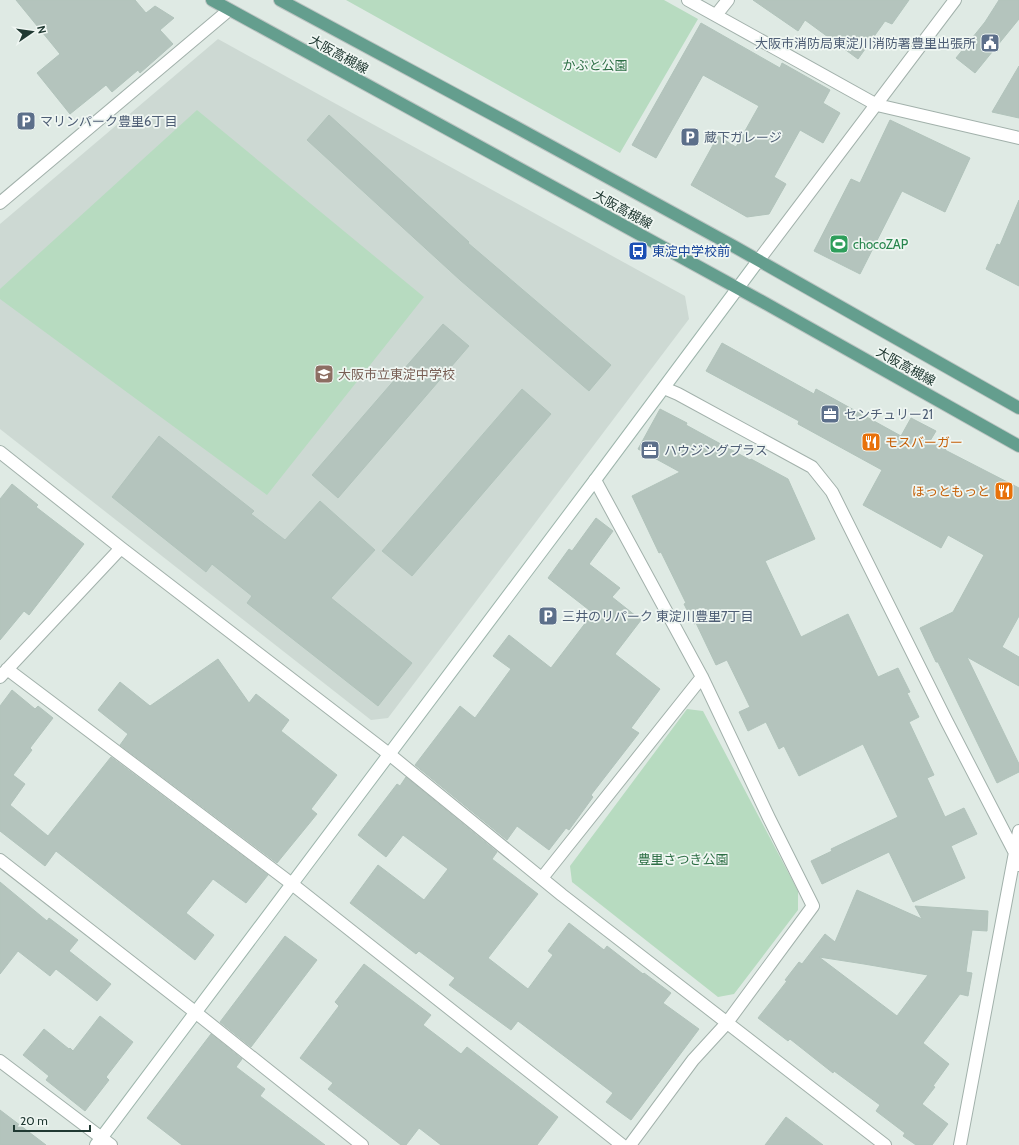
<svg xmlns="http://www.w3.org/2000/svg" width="1019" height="1145" font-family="Cabin,'Noto Sans JP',sans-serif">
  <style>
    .built { fill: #cdd9d3 }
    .green { fill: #b7dbc0 }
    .building { fill: #b4c4bd; stroke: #b1c3bb; fill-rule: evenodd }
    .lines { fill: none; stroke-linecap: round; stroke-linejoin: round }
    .street-casing { stroke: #a2b1ab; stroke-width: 14 }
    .secondary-casing { stroke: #9eb5ac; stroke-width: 14 }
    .primary-casing { stroke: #bcc4c2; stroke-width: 14 }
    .street { stroke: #fff; stroke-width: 12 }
    .secondary { stroke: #fff; stroke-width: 12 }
    .primary { stroke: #649e8e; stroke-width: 12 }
    .labels { text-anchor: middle; stroke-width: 3.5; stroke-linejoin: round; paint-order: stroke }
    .service-label { font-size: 13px; fill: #4e5e75; stroke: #eff6f2; text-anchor: start }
    .street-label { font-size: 13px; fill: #203932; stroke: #eff6f2 }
    .park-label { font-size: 13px; fill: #2c6e44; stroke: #eff6f2 }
    .leisure-label { font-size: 13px; fill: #27864d; stroke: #eff6f2; text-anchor: start }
    .transit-label { font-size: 13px; fill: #164399; stroke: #eff6f2; text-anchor: start }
    .education-label { font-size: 13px; fill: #785e54; stroke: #eff6f2; text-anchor: start }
    .food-label { font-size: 13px; fill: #c56008; stroke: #eff6f2; text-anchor: start }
  </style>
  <rect width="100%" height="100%" fill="#dfeae4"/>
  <!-- built -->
  <path class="built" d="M218,39L685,296L689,319L388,718L371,720L0,429V224Z"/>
  <!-- green -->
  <path class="green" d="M346,0H664L698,19L620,153Z
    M197,110L424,297L267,495L0,299V289Z
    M687,709L703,711L798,891V910L734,994L718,997L572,882L570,866Z"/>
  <!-- building -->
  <path class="building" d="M16,0H135L146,13L155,6L174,18L160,30L173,44L140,73L138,70L112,92L106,85L70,114L37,73L60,54Z
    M753,0H909L892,24L885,21L858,59L805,20L798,31Z
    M999,0H1019V19L975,73L956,58L985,22Z
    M701,23L780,68L782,63L830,90L823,103L840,113L823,143L800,130L774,177L786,184L769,214L747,217L691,185L718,136L736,147L759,106L703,75L656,158L632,145Z
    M1019,66V118L992,112Z
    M329,115L469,242L468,243L611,365L589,391L460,280L307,140Z
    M890,120L970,158L945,212L902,191L860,274L814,251L851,179L860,183Z
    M1019,200V286L986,269L997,244L1000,245Z
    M443,324L469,346L338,498L312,475Z
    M722,343L814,394L816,389L901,436L911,418L936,431L930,441L946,449L945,450L1019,488V616L1002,647L1019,657V686L967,657L1019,764V772L997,783L938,662H936L920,628L953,612L984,555L948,535L941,548L863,505L882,470L798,424L799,421L706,371Z
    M522,389L551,414L412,576L382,551Z
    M660,409L687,423L686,425L750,460L751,459L788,479L815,539L765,561L801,637L848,614L878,677L898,668L910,692L907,693L919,717L909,722L934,775L927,778L945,817L964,808L977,834L951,846L965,878L913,902L889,852L822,884L811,861L832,851L831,849L898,817L863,744L799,776L784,746L779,749L766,722L748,731L739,712L750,707L727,660L716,665L696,623L694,624L684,604L686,603L661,552L659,553L632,496L680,472L638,449Z
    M159,436L254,511L251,514L285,540L320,501L375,550L331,598L412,663L378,706L247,603L252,596L212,564L206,572L112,497Z
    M12,484L38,505L36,507L84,544L29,615L24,611L0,640V499Z
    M596,518L613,531L589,564L620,588L612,597L641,620L615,654L660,689L631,728L639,733L591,795L593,797L569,830L566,828L549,850L517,826L507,840L415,765L460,706L475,718L511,669L493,656L509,635L551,668L593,613L548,578L569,549L572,551Z
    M218,659L249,703L256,694L289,720L281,731L337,775L311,809L317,814L277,863L120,745L128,734L98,710L120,682L150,706Z
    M12,690L35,709L38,706L53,718L30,748L32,750L13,775L25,784L10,805L48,836L111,757L268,875L246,903L213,879L186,913L214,935L195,960L56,851L45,866L0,831V706Z
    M406,777L497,852L492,859L538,894L488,958L528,989L553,955L548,951L569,923L604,950L607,946L643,974L644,973L671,993L663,1003L699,1029L631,1120L606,1102L613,1093L518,1021L511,1030L449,985L455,978L419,951L416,954L350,903L378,865L424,900L448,869L403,835L386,857L358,835L397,784L400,786Z
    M0,882L47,921L49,918L78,940L69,951L111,984L97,1001L56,969L50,976L18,951L0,974Z
    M857,890L922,919L915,906L988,911L987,931L972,930L966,972L972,973L968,996L960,994L923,1043L949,1064L933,1086L935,1087L922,1104L948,1124L932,1145H916L903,1136L905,1133L876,1111L880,1105L834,1071L833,1073L790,1039L788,1041L758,1018L787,981L785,980L799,962L802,964L825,934L835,942ZM819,957L864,964L928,975L897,1016Z
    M285,936L317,960L251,1047L220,1022Z
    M364,964L431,1015L423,1025L461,1054L467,1047L558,1117L537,1145H441L419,1128L406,1145H401L328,1089L333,1083L300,1058L339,1006L335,1002Z
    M100,1016L133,1042L106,1077L109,1080L85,1111L46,1080L49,1076L23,1055L44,1029L69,1049L70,1048L73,1051Z
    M211,1034L242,1059L236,1067L265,1089L260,1096L325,1145H182L147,1118Z
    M0,1110L46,1145H0Z
    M786,1117L823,1145H765Z"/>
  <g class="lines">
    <!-- street casing -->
    <g class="street-casing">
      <path id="street" d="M688,0L877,105L1019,138
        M716,15L728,0
        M0,203L229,10
        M758,261L955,0
        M664,388L678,394L812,467L832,492L946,720L1015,853L1019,865
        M0,452L121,548L389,754L562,895L885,1145
        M595,480L702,677L769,818L813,906L726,1024L693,1060L630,1145
        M7,669L292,884L622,1145
        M0,677L121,548
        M0,860L195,1012L362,1145
        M542,878L702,677
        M0,1061L111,1145
        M960,1145L1019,831"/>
    </g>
    <!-- secondary casing -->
    <g class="secondary-casing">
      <path id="secondary" d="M96,1145L595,480L758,261"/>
    </g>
    <!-- primary casing -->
    <g class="primary-casing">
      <path id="primary" d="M212,0L763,302L1019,446
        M280,0L514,126L735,247L1019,408"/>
    </g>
    <!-- street -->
    <use href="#street" class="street"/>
    <!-- secondary -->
    <use href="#secondary" class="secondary"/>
    <!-- primary -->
    <use href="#primary" class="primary"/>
  </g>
  <!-- icons -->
  <defs>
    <g id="civic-square" transform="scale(1)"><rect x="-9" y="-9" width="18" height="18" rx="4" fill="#5c6f8a" stroke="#eff6f2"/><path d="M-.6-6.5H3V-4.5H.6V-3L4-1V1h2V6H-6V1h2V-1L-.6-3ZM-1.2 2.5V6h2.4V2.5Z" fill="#fff"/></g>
    <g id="parking-square" transform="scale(1)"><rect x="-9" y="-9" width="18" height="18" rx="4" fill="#5c6f8a" stroke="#eff6f2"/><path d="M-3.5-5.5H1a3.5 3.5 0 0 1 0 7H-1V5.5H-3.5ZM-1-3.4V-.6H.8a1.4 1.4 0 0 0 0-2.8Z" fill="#fff"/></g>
    <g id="stadium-square" transform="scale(1)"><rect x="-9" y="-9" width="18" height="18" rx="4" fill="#2e9e5b" stroke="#eff6f2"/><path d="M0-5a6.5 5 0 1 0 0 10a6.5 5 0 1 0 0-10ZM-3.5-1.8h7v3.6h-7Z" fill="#fff"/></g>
    <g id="bus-square" transform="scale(1)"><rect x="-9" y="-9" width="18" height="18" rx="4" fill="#1a4fb4" stroke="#eff6f2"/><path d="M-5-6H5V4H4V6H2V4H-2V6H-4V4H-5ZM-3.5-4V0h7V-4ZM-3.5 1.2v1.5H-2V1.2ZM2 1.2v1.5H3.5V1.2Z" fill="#fff"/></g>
    <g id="school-square" transform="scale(1)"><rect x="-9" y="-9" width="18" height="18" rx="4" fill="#8d6e63" stroke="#eff6f2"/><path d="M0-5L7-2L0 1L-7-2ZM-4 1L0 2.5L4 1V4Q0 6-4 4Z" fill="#fff"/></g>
    <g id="office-square" transform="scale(1)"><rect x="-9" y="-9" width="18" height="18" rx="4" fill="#5c6f8a" stroke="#eff6f2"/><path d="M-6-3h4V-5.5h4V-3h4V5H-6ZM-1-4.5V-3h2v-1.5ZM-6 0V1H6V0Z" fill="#fff"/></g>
    <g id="restaurant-square" transform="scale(1)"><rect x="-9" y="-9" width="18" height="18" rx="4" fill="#e8710a" stroke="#eff6f2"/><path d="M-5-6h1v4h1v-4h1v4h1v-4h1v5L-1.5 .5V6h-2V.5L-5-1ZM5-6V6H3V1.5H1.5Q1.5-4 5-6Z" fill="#fff"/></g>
  </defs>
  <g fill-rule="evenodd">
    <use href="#civic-square" x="990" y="43"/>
    <use href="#parking-square" x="26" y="121"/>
    <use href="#parking-square" x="690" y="137"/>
    <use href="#stadium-square" x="839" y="244"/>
    <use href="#bus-square" x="638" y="251"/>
    <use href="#school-square" x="324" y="374"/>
    <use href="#office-square" x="830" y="414"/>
    <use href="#restaurant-square" x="871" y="442"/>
    <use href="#office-square" x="650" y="450"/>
    <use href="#restaurant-square" x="1004" y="491"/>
    <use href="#parking-square" x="548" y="616"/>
  </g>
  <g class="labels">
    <!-- service labels -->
    <g class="service-label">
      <text x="976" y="48" text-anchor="end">大阪市消防局東淀川消防署豊里出張所</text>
      <text x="40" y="126">マリンパーク豊里6丁目</text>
      <text x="704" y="142">蔵下ガレージ</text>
      <text x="844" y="419">センチュリー21</text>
      <text x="664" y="455">ハウジングプラス</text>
      <text x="562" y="621">三井のリパーク 東淀川豊里7丁目</text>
    </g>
    <!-- street labels -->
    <g class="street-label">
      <text transform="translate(339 54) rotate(29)" y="5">大阪高槻線</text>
      <text transform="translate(623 209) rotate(29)" y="5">大阪高槻線</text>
      <text transform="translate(906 366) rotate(29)" y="5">大阪高槻線</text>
    </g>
    <!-- park labels -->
    <g class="park-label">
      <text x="595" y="70">かぶと公園</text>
      <text x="683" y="864">豊里さつき公園</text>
    </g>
    <!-- leisure labels -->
    <g class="leisure-label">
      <text x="853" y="249">chocoZAP</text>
    </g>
    <!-- transit labels -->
    <g class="transit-label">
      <text x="652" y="256">東淀中学校前</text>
    </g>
    <!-- education labels -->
    <g class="education-label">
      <text x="338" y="379">大阪市立東淀中学校</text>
    </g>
    <!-- food labels -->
    <g class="food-label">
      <text x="885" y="447">モスバーガー</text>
      <text x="990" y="496" text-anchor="end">ほっともっと</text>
    </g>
  </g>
  <!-- north arrow -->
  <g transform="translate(32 32) rotate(77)" stroke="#eff6f2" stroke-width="3" paint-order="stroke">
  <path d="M0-3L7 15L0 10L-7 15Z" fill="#203932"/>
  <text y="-6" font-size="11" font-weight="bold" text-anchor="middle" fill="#203932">N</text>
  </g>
  <!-- scale -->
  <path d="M14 1125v6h76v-6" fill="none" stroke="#203932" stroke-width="2"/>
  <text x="20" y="1125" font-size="12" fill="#203932" stroke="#eff6f2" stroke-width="3" paint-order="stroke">20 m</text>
</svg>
